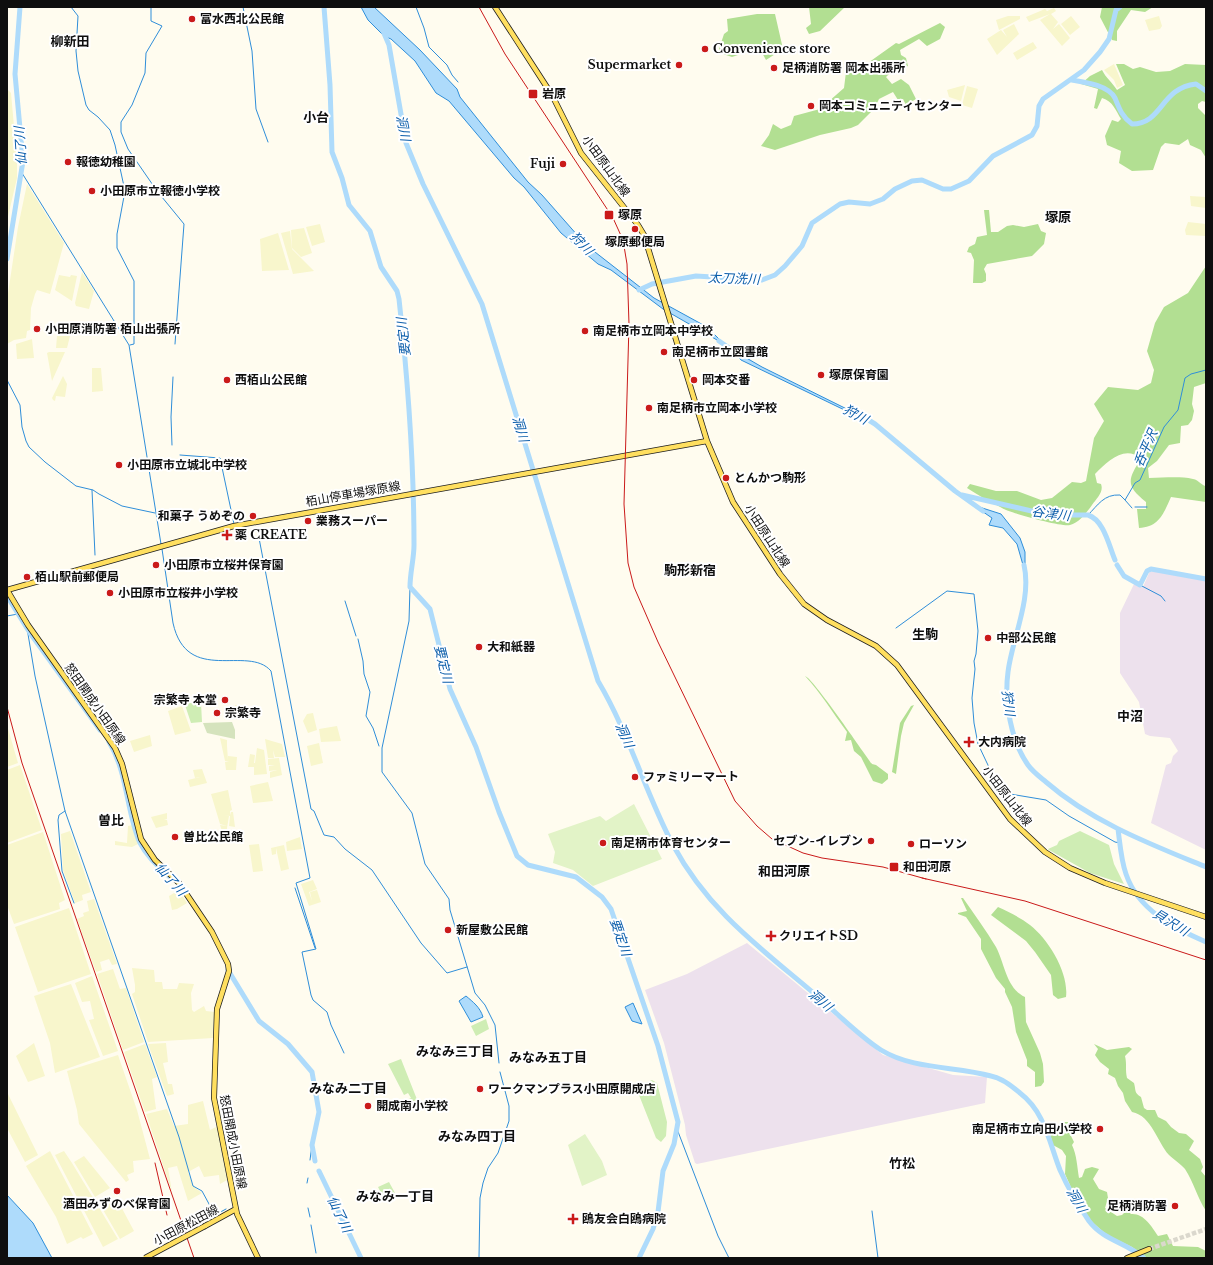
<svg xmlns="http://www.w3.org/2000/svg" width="1213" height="1265" font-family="'Libre Baskerville','Noto Sans JP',serif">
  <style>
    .industrial { fill: #ede1ed }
    .farmland { fill: #f8f6cc }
    .green { fill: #cfedb4 }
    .forest { fill: #b2df92 }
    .cemetery { fill: #d5e3bd }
    .pitch { fill: #e2f3c7 }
    .water { fill: #aedbfb; stroke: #2f8ed9 }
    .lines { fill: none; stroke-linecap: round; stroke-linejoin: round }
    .stream { stroke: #2f8ed9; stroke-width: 1 }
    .river { stroke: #aedbfb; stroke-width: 5 }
    .major-tunnel { stroke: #dbd8cd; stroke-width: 4.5; stroke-dasharray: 4.5 2; stroke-linecap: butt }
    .major-casing { stroke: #1f1f1f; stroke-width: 6 }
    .major { stroke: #ffdf5f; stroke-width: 4.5 }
    .rail { stroke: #ca1a1a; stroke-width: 1 }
    .major-bridge-casing { stroke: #1f1f1f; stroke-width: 6; stroke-linecap: butt }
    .major-bridge { stroke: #ffdf5f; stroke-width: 4.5 }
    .poi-dot { fill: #ca1a1a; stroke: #fff; stroke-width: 1.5 }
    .labels { text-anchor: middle; stroke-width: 4; stroke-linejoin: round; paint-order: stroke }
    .poi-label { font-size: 12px; font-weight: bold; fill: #0e0e0e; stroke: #fff; text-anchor: start }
    .street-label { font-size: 12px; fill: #0e0e0e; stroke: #fff }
    .neighbourhood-label { font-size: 13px; font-weight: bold; fill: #0e0e0e; stroke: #fff }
    .water-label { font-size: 13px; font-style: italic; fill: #0c5eab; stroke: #fff }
  </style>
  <rect width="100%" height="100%" fill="#fffcef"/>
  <!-- industrial -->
  <path class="industrial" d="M1152,571L1206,581V850L1151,823L1166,765L1171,763L1173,756L1178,751L1170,738L1150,736L1145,734L1139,702L1120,673V613L1134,584L1143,587L1149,573Z
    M747,943L883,1055L953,1075L987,1077L985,1103L697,1164L695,1163L686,1135L685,1125L664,1043L645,990L687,974Z"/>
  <!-- farmland -->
  <path class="farmland" d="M1054,8L1056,11L1051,14L1058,22L1053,29L1059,24L1070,38L1062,46L1040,20L1050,14L1029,22L1026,17L1045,9L1047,11Z
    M1008,16H1020V19L999,30L996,20Z
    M1071,16L1080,27L1070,35L1061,24Z
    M1159,16L1162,26L1160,29L1149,31L1145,20Z
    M1014,24L1019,34L997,55L987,39L1001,30L1007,37L1003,30Z
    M1033,42L1037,48L1017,60L1013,53Z
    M1114,64L1123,85L1117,88L1114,80L1104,70Z
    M965,85L961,101L949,97L947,90Z
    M967,86L978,89L972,108L962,105Z
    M7,89L11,93L17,160V178L7,221Z
    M27,184L64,243L50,294L37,290L35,294L31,308L30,330L27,331L26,338L14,340L7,344V300L18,227Z
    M1190,196L1206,197V208L1191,206Z
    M1188,222L1206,224V236L1186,235L1185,230Z
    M320,224L325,242L312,246L306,227Z
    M304,228L312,253L301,257L292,248L291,230Z
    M290,231L292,249L314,271L293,274L281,233Z
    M278,233L289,270L262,271L260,239Z
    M82,272L94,291L89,309L76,306L75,303Z
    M59,275L70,277L71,275L77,276L72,301L55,290Z
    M57,336H70L67,348H56Z
    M32,339L34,358L17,359L16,344Z
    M49,352H65L52,381L47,353Z
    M92,368H101L103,391L92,392Z
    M63,376L67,384L65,397L56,396L55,401L53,400L52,398Z
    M235,705L250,708V714H247L250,715V720L235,719Z
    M182,706L191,731L175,735L168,711Z
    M313,713L317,730L308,733L303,721L307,714Z
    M7,725L18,763L7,767Z
    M337,726L341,741L321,742L319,729Z
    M150,735L152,746L134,752L130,741Z
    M220,738L227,740V746H224H227L228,760V756L237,757L236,770H226L225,762H229L225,761Z
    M265,739L282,744L285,757H275L273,750L274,758H268Z
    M319,743L323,763L311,766L307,746Z
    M257,748L264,750L267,774L254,775V767H248L250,754L255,755L254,763H255Z
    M279,758L282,775L270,778V772L277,770L269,771V766L275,765H268V759Z
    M20,765L42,830L7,843V770Z
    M202,769L207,783L190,787L188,780L200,777L195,778L193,770Z
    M268,782L273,801L253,803L250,786Z
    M228,790L232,810L230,811V815L231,812H233L235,827L229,826L230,816L223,815L229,816L225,840L220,825L227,826L220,824L211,794Z
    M167,813V819L164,820H167L168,825L156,828L151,817Z
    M133,825L138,844L132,847L115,845V841L127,843L128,826Z
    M70,831L91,892L82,895L83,900L75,903L63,870L61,834Z
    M43,832L65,900L59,903L60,909L14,924L7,905V845Z
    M300,837L302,849L287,851L286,842Z
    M259,844L263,871L253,872L249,845Z
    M284,845L289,869L281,871L276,848V854L272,855L271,848Z
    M313,880L317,889L309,892L312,901L310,892L317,890L321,902L309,906L301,884Z
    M179,890L187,903L177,909L172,910L169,896Z
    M94,899L117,964L112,965L109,959L100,962L102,970L96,972L77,919L84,916L83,913L89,911L87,901Z
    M69,908L91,974L38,992L15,927Z
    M132,968L154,970L155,982H162L163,989H177L179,983L194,984L191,993L192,1010L194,1012L204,1006L206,1011L215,1012L213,1038L148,1042L132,994L135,992V985Z
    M113,969L120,989L126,988L144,1042L123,1050L97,974Z
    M92,976L118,1051L103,1056L89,1020L94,1019L90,1001L82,1002L75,983Z
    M71,984L100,1057L55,1073L50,1043L34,996Z
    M34,1043L45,1076L28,1082L16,1056Z
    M166,1043L168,1062L163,1063L168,1084H172L174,1094L167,1096L148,1044Z
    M145,1044L157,1077L152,1079L156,1109L145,1112L124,1052Z
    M118,1055L137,1110L150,1159L133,1161L134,1172L127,1175L129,1180L126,1182L79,1124L77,1110L67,1071Z
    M7,1092L38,1155L25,1162L7,1128Z
    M203,1101L210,1130L218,1126L229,1179L220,1184L219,1175L204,1177L199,1166L188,1172L193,1186L202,1193L188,1201L177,1166L168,1168L172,1192L146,1114L167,1109L174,1126L188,1124V1105Z
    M50,1151L93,1234L83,1239L81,1237L67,1244L56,1217L26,1166Z
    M64,1151L72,1163L118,1239L103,1247L55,1155Z
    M84,1156L110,1188L95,1197L74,1162Z
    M117,1199L134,1231L120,1239L102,1208Z"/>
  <!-- green -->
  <path class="green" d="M189,703H201L202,722L191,723L185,705Z
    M1080,831L1109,845L1114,864L1124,884L1090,873L1049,850L1048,849L1057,845L1059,841Z
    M486,1019L489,1029L476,1036L471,1026Z
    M401,1059L418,1102L416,1107L411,1109L407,1100L411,1098L408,1093L404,1095L388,1064Z
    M652,1080L657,1083L667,1122L666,1136L661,1142L656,1138L637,1090L639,1086Z
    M389,1182L395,1193L384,1199L378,1187Z"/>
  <!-- forest -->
  <path class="forest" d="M809,7H845L820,31L809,34L806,28L811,24Z
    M1102,7H1153L1145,12L1131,10L1117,31V41L1112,40L1100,17Z
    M757,14H775L783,49L766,60L760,49L753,44L744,47L738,55L732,57L723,54L719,49L724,34L728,31L727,19Z
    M940,23L945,27L940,39L927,46L919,39L900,50L901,55L906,58L908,66L891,72L886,77L892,84L901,79L909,85L916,99L906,105L903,99L898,100L893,92L879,99L874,109L858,125L851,128L820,135L775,150L761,146L769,135L773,124L781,129L791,125L794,116L820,109L844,88L847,64L851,65L858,70L896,43L899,44Z
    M1116,64H1124L1133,69L1140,67L1156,72L1170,71L1185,64L1206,65V102L1202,101L1198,104V108L1206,116V158L1201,150L1190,145L1188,139L1179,145L1165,143L1161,147L1153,170L1132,171L1119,163L1121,151L1107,145L1105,136L1112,120L1118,122L1121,119C1116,111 1113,101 1102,98L1097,109L1094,108L1098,89L1081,84L1090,76L1102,70C1106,78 1112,82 1117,90L1125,85Z
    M984,210H989L991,232H998L1007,226L1013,225L1024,227L1038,224L1041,231L1046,233L1044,244L1032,256L987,264L984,269L986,274V281L982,283H973L974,260L971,253L967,252L969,247L975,244L977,237L987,235Z
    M1206,266V383L1194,387L1192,404L1194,411L1192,420L1188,425L1181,426L1180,443L1169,445L1157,461L1148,468L1149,478C1164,478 1179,476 1193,479C1199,480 1202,486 1206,486V502L1171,497C1164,512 1160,527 1139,528L1137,509H1146V502C1126,486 1127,480 1141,459C1125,444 1107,462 1095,474L1097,483L1101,484C1104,492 1097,498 1092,505C1087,512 1079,523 1070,525C1061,527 1010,513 1002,508C990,502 978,495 967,488L970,484L996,491H1017L1041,500L1052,498L1072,482L1081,483L1086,481L1094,438L1104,421L1094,404L1108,387L1138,390L1151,383L1154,370L1147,351L1155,323L1164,307L1188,293Z
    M805,676C813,678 863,752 872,764L876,765L888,774V779L882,784L873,781L861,757L854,751L851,740L845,741L847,732C833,713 821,693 805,676Z
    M914,705L904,723L901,736L896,774L892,772L900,723L911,706Z
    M961,898H963C974,914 986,930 996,947C1005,964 1006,988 1025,997L1026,1022L1040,1053L1043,1064L1044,1082L1041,1086L1035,1087V1072L1027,1066V1060L1016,1032L1012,1007L1005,992V989L996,978L981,949V939L966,917L958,914V913L967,911Z
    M998,907C1009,912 1021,918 1030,925C1049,940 1069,973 1066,997L1058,999L1053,995L1051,975L1035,952L1026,941L991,915Z
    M1094,1044L1107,1050L1129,1047L1132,1049L1125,1056C1127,1064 1125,1070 1127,1078L1134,1083C1136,1090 1134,1093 1141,1097L1144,1108L1147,1110H1155L1158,1117L1166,1121L1171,1127L1179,1133L1186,1134L1194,1141L1189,1150L1200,1159L1203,1167L1201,1171L1206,1177V1211C1197,1197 1194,1183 1185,1169C1181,1164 1174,1160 1169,1155C1157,1142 1152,1116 1132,1112L1125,1101L1123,1093L1118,1086L1115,1078L1108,1074L1109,1069L1100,1062L1095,1055L1098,1049Z
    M1063,1122H1068L1071,1126L1070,1134L1074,1142L1072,1145C1077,1156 1077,1166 1079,1178L1082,1177L1085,1169L1092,1167L1099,1169L1093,1179L1099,1189L1107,1192L1108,1198L1105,1208L1117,1216L1122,1215L1127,1210L1131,1214C1144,1213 1152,1227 1158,1236L1167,1234L1173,1246L1198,1247L1206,1251V1258H1147L1132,1247L1107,1235L1091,1221L1074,1194L1065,1174L1066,1156L1062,1150L1053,1145L1050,1134L1060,1127Z"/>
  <!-- cemetery -->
  <path class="cemetery" d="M232,722L235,730V739L207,733L203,723Z"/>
  <!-- pitch -->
  <path class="pitch" d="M634,804L662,859L593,886L573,870L553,863L555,852L548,834L600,816L606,821Z
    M585,1134L602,1161L607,1175L582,1186L568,1145Z"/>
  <!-- water -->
  <path class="water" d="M361,7H374L420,50L457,89L460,97L528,182L542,195L586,245L654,298L707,327L724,344L663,309L611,270L598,264L561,233L524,187L514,178L449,101L436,93L415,61L391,39L384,36L368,20Z
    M731,349L762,367L867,419L861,418L741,360Z
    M973,505L1001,514L1020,538L1025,552V572L1017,544L1003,528L989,525L992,518Z
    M466,996C473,1002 480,1007 483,1017L471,1022L459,1001Z
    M633,1003L642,1024L632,1021L625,1007Z
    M7,1195L33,1223L52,1258H7Z"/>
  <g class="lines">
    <!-- stream -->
    <path class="stream" d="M71,7L78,16L76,51L78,71L86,105L89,110L98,117L110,130L115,145L125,191L117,234V248L134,281V344L130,345
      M151,7V21L162,26L146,53L145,73L132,105L121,122V132L128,149L157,191L184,224L175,344
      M243,7L252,51L256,109L268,142
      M416,7L424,28L429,47L447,65L452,75L458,82
      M22,173L129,345L161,544
      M7,380L20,405L22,427L26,441L29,447L45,462L76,486L93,490L99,494L122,506L155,513
      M172,445L171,417L173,377
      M180,455L220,458L234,524
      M92,490L95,555
      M1125,500L1132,508
      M1135,507H1147
      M1088,515C1098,505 1104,494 1120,495L1125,500L1135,483L1140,480L1164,427L1178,410L1185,378L1191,374L1206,370
      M259,538L311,809L314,811L324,835L334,837L345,849L372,870L421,943L447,973L467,967
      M162,549L173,623C187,686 248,644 271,671L310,878L296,883L316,949L302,952L311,995L313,1000L327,1012L331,1025L344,1053
      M1140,585L1161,596L1165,601
      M410,587L409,621L382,748V772L412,813L425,864L449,899L450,910L475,993L485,1005L495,1025L499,1063
      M345,601L356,636
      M7,616L18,614
      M27,628L35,676L65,811L179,1137L193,1186L202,1191L215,1215
      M896,628L947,591L974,594L978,631L976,654L974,661L975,669L972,698L974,723L978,744L996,782L1000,789L1010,794L1046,800L1069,816L1115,842L1120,843
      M358,639L363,661L364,674L370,692L366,716L373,728L379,746
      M65,811L59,815L58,820L62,871L74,903
      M295,888L315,948
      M677,1129L718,1236L729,1258
      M310,1160L312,1145
      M307,1183L308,1178
      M308,1208L310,1217
      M872,1211L878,1258
      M311,1225L316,1253
      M191,1228L226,1209
      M479,1258L480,1198L483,1183L488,1168L498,1153L509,1121V1106L500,1072"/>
    <!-- river -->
    <path class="river" d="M324,7L330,85L332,152L342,178L349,205L370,231L381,267L397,291L399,299C408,381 414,463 414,545C414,559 410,572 410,587L430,609L450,689L476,747L499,812L517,856L528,865L576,877L602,897L611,909L658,1046L678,1122L674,1144L663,1171L658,1212L653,1229L639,1258
      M383,31L389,45L406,143L423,184L482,304L598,681C629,733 645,792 673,845C709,912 762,949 817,996C837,1013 859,1036 881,1050C914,1070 956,1066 991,1076C1002,1078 1012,1086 1020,1093C1045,1112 1049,1142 1060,1170C1068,1188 1078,1205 1089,1221C1103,1240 1127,1243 1144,1258
      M1072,80C1084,82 1108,85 1115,98C1119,108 1122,117 1132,124C1163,124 1160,88 1196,84L1206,91
      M7,259L23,161L15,74L20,7
      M639,290L652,284L696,276L762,280L775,275L785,266L802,246L812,223L840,204L849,202L870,204L883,199L895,189L912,181L922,180L943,189H951L969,181L993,156L1032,135L1037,126L1039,106L1043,99L1084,70L1100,52L1109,39L1116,10L1120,7
      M719,341L735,352
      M862,416L875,424L955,491L983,511
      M962,495L1049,515H1088C1104,520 1109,546 1115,560
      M1024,565C1032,599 1012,639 1008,672C1004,702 1011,741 1028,765C1033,772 1040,777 1046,782C1092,822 1150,844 1206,867
      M1117,565L1124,576L1140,585L1147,571L1151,569L1206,579
      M7,596L30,633L100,730
      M109,742C128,773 126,811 140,843C147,857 159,868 170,877
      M1118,829C1120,844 1121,860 1126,874C1138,910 1174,928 1206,942
      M228,970L259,1021L288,1044L312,1072L319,1112L312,1145L315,1161
      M319,1171L361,1258"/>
    <!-- major-tunnel -->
    <path class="major-tunnel" d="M1149,1249L1206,1229"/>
    <!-- major casing -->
    <g class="major-casing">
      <path id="major" d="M495,7L552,95L581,153L638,225L644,235L707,441L733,502L780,574L804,604L827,620L876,646L897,665L1010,819L1045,852L1070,868L1105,883L1206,917
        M7,590L28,625L115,748L122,764L141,839L155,860L179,883L212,932L228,964L229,971L217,1009L214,1098L237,1214L258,1258
        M7,590L234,526L707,441
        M205,1226L236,1209
        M1127,1258L1149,1249"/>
    </g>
    <!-- major -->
    <use href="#major" class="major"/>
    <!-- rail -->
    <path class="rail" d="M479,7L505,54L613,218L623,240L627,264L629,324L624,504L628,563L634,587L658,642L735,801L757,826L772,839L803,853L822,858L883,867L926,879
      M7,707L22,763L194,1258
      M922,878L1025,901L1206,960
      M155,1163L167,1215"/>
    <!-- major-bridge casing -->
    <g class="major-bridge-casing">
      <path id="major-bridge" d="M145,1258L205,1226"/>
    </g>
    <!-- major-bridge -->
    <use href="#major-bridge" class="major-bridge"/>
  </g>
  <!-- markers -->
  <g class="poi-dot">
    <circle cx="192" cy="19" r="4"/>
    <circle cx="705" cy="49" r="4"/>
    <circle cx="679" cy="65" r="4"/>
    <circle cx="774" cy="68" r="4"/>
    <rect x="528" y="89" width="10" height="10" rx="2"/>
    <circle cx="811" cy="106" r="4"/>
    <circle cx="68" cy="162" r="4"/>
    <circle cx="563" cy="164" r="4"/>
    <circle cx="92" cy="191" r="4"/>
    <rect x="604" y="210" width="10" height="10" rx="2"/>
    <circle cx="635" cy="229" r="4"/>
    <circle cx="37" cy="329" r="4"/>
    <circle cx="585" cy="331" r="4"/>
    <circle cx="664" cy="352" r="4"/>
    <circle cx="821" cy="375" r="4"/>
    <circle cx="227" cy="380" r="4"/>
    <circle cx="694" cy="380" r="4"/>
    <circle cx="649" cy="408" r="4"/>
    <circle cx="119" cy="465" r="4"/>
    <circle cx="726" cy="478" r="4"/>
    <circle cx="253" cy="516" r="4"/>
    <circle cx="308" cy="521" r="4"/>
    <path d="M225 529h4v4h4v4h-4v4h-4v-4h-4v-4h4z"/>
    <circle cx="156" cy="565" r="4"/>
    <circle cx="27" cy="577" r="4"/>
    <circle cx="110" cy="593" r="4"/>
    <circle cx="988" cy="638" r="4"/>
    <circle cx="479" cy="647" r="4"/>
    <circle cx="225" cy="700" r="4"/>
    <circle cx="217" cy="713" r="4"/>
    <path d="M967 736h4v4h4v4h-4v4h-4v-4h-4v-4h4z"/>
    <circle cx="635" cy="777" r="4"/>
    <circle cx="175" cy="837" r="4"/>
    <circle cx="871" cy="841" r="4"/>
    <circle cx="603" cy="843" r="4"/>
    <circle cx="911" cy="844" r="4"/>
    <rect x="889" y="862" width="10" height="10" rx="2"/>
    <circle cx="448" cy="930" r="4"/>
    <path d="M769 930h4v4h4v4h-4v4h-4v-4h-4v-4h4z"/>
    <circle cx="480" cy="1089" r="4"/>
    <circle cx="368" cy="1106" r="4"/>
    <circle cx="1100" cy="1129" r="4"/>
    <circle cx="117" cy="1191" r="4"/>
    <circle cx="1175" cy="1206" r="4"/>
    <path d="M571 1213h4v4h4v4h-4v4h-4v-4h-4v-4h4z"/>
  </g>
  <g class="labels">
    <!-- poi labels -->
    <g class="poi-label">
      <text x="200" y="23">富水西北公民館</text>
      <text x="713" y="53">Convenience store</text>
      <text x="671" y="69" text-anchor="end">Supermarket</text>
      <text x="782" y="72">足柄消防署 岡本出張所</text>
      <text x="542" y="98">岩原</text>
      <text x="819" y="110">岡本コミュニティセンター</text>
      <text x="76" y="166">報徳幼稚園</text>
      <text x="555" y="168" text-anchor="end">Fuji</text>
      <text x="100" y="195">小田原市立報徳小学校</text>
      <text x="618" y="219">塚原</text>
      <text x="635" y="246" text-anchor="middle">塚原郵便局</text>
      <text x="45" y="333">小田原消防署 栢山出張所</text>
      <text x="593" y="335">南足柄市立岡本中学校</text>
      <text x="672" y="356">南足柄市立図書館</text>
      <text x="829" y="379">塚原保育園</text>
      <text x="235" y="384">西栢山公民館</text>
      <text x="702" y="384">岡本交番</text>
      <text x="657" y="412">南足柄市立岡本小学校</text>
      <text x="127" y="469">小田原市立城北中学校</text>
      <text x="734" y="482">とんかつ駒形</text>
      <text x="245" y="520" text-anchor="end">和菓子 うめぞの</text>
      <text x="316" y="525">業務スーパー</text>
      <text x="235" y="539">薬 CREATE</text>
      <text x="164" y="569">小田原市立桜井保育園</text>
      <text x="35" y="581">栢山駅前郵便局</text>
      <text x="118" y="597">小田原市立桜井小学校</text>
      <text x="996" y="642">中部公民館</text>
      <text x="487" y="651">大和紙器</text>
      <text x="217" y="704" text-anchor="end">宗繁寺 本堂</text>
      <text x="225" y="717">宗繁寺</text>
      <text x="978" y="746">大内病院</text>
      <text x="643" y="781">ファミリーマート</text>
      <text x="183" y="841">曽比公民館</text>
      <text x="863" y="845" text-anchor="end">セブン-イレブン</text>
      <text x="611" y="847">南足柄市体育センター</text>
      <text x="919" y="848">ローソン</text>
      <text x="903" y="871">和田河原</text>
      <text x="456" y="934">新屋敷公民館</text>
      <text x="779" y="940">クリエイトSD</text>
      <text x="488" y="1093">ワークマンプラス小田原開成店</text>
      <text x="376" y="1110">開成南小学校</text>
      <text x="1092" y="1133" text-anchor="end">南足柄市立向田小学校</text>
      <text x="117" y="1208" text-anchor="middle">酒田みずのべ保育園</text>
      <text x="1167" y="1210" text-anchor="end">足柄消防署</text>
      <text x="582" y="1223">鴎友会白鴎病院</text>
    </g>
    <!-- street labels -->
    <g class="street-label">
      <text transform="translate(606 166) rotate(54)" y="4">小田原山北線</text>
      <text transform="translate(353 494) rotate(-10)" y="4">栢山停車場塚原線</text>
      <text transform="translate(767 536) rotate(57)" y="4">小田原山北線</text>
      <text transform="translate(95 704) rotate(55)" y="4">怒田開成小田原線</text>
      <text transform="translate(1007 796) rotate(52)" y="4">小田原山北線</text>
      <text transform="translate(233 1142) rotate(79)" y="4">怒田開成小田原線</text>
      <text transform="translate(186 1225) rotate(-28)" y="4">小田原松田線</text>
    </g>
    <!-- neighbourhood labels -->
    <g class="neighbourhood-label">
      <text x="70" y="46">柳新田</text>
      <text x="316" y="122">小台</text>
      <text x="1058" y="222">塚原</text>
      <text x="690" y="575">駒形新宿</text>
      <text x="925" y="639">生駒</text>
      <text x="1130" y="721">中沼</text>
      <text x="111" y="825">曽比</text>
      <text x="784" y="876">和田河原</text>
      <text x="455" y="1056">みなみ三丁目</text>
      <text x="548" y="1062">みなみ五丁目</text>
      <text x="348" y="1093">みなみ二丁目</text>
      <text x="477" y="1141">みなみ四丁目</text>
      <text x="902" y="1168">竹松</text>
      <text x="395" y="1201">みなみ一丁目</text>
    </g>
    <!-- water labels -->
    <g class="water-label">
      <text transform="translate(404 128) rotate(79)" y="5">洞川</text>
      <text transform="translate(20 146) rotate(-94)" y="5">仙了川</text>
      <text transform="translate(582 243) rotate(46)" y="5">狩川</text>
      <text transform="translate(734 278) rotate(2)" y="5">太刀洗川</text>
      <text transform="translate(403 337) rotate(-96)" y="5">要定川</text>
      <text transform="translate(856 414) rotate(28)" y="5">狩川</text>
      <text transform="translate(521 429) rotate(73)" y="5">洞川</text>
      <text transform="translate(1145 448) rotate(-66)" y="5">呑平沢</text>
      <text transform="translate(1051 513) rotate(7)" y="5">谷津川</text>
      <text transform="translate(444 664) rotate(76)" y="5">要定川</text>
      <text transform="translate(1009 703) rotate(82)" y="5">狩川</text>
      <text transform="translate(625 735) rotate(66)" y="5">洞川</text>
      <text transform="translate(171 879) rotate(48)" y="5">仙了川</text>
      <text transform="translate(1171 922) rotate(31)" y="5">貝沢川</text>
      <text transform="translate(621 937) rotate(71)" y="5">要定川</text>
      <text transform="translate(821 1000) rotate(40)" y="5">洞川</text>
      <text transform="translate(1077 1200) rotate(60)" y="5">洞川</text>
      <text transform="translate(340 1214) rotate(64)" y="5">仙了川</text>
    </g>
  </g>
  <!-- border -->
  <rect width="1213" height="1265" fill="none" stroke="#0e0e0e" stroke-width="16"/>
</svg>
